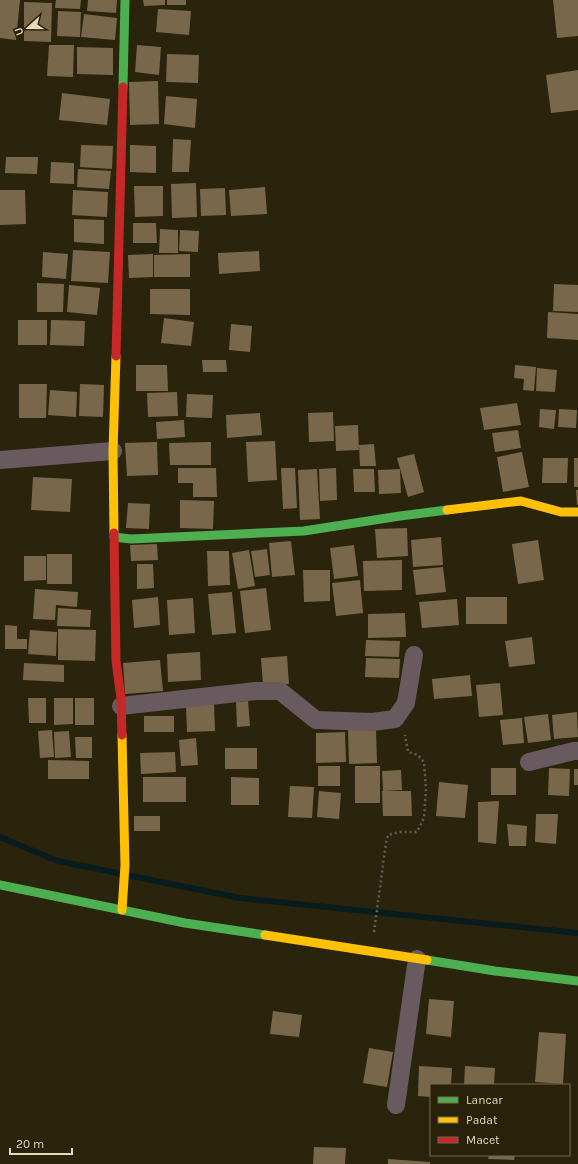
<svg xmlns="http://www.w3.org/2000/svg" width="578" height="1164" font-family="Karla,sans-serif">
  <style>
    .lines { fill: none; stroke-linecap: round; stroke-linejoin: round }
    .stream { stroke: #091c1d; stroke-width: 6 }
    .building { fill: #78674a }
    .path { stroke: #665b57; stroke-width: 2.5; stroke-dasharray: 2 3; stroke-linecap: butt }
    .street { stroke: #685a5f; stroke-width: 18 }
    .fast { stroke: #4caf50; stroke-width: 9 }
    .slow { stroke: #ffc107; stroke-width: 9 }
    .jam { stroke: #c62828; stroke-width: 9 }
  </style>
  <rect width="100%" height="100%" fill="#2a240d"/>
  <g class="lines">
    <!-- stream -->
    <path class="stream" d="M0,837L58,861L240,898L578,933"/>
  </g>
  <!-- building -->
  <path class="building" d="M0,0H20L16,40L0,38Z
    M56,0H81L80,9L55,8Z
    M88,0H117L116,13L87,11Z
    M143,0H165V5L144,6Z
    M167,0H186V5H167Z
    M553,0H578V36L557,38Z
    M24,2L52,3L51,42L24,41Z
    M158,9L191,11L189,35L156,32Z
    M58,11L81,12L80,37L57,36Z
    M84,14L117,18L115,40L81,37Z
    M49,45H74L73,77L47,76Z
    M137,45L161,47L159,75L135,72Z
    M77,47L113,48V75L77,74Z
    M167,54L199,55L198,83L166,82Z
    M578,70V110L551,113L546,75Z
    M158,81L159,124L130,125L129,82Z
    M62,93L110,99L107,125L59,120Z
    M166,96L197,99L195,128L164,124Z
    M173,139L191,140L189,172H172Z
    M81,145L113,146L112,169L80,167Z
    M130,145L156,146V173L130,172Z
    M6,157H38L37,174L5,173Z
    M51,162L74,163V184L50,183Z
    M78,169L111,171L109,189L77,187Z
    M196,183L197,217L172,218L171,184Z
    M134,186H163V216L135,217Z
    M265,187L267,214L231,216L229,190Z
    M225,188L226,215L201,216L200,189Z
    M0,190H25L26,224L0,225Z
    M73,190L108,192L107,217L72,215Z
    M74,219L104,220V244L74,242Z
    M133,223H156L157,243H133Z
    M160,229L178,230V253H159Z
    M180,230L199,231L198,252L179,251Z
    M73,250L110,252L108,283L71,281Z
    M259,251L260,271L219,274L218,253Z
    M43,252L68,254L66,279L42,277Z
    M153,254V277L129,278L128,255Z
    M190,254V277H154V255Z
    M37,283L64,284L63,312H37Z
    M554,284L578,285V312L553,311Z
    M69,285L100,288L97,315L67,312Z
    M150,289H190V315L150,314Z
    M548,312L578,314V340L547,338Z
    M164,318L194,322L191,346L161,343Z
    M18,320H47V345H18Z
    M51,320L85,321L84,346L50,345Z
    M231,324L252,326L250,352L229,350Z
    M202,360H226L227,372H203Z
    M136,365H167L168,391H136Z
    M515,365L536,367L534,391L523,390L524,379L514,378Z
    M537,368L557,370L555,392L536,391Z
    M19,384H47L46,418H19Z
    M80,384L104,385L103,417L79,416Z
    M50,390L77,392L76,417L48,415Z
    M177,392L178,416L148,417L147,393Z
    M187,394L213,395L212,418L186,417Z
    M517,403L521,425L484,430L480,408Z
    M540,409L556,410L554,429L539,427Z
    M559,409L577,410L576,428L558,427Z
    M333,412L334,441L309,442L308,413Z
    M260,413L262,435L227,438L226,415Z
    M184,420L185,437L157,439L156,422Z
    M358,425L359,450L336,451L335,426Z
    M518,430L521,448L495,452L492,433Z
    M275,441L277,480L248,482L246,442Z
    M157,442L158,475L127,476L125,443Z
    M211,442V465H170L169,443Z
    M374,444L376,466H360L359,445Z
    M522,452L529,487L503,492L497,457Z
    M414,454L424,492L408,497L397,458Z
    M543,458H568L567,483H542Z
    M574,458H578V487H574Z
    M178,468H216L217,497H193V483H178Z
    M281,468H295L297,508L283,509Z
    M336,468L337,500L320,501L319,469Z
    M317,469L320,519L300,520L298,470Z
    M353,469H374L375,492H354Z
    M400,469L401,493L379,494L378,470Z
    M33,477L72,479L70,512L31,510Z
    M576,490H578V505H577Z
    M180,500L214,501L213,529L180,528Z
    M128,503L150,504L149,529L126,528Z
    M407,528L408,556L377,558L375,529Z
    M441,537L443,565L413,567L411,540Z
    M538,540L544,580L518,584L512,544Z
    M291,541L295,575L272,577L269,543Z
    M157,544L158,560L131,561L130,545Z
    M354,545L358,576L334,579L330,548Z
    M267,549L270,575L255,577L251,551Z
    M249,550L255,586L238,589L232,553Z
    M207,551H229L230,585L208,586Z
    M47,554H72V584H47Z
    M24,556H46V580L24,581Z
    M402,560V590L364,591L363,561Z
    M137,564H153L154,588L137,589Z
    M443,567L446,592L416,595L413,570Z
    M303,570H330V601L304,602Z
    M360,580L363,613L336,616L332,583Z
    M266,588L271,630L245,633L240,591Z
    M35,589L78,592L77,607L56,605L55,620L33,619Z
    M232,592L236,633L212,635L208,594Z
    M158,597L160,625L134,628L132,600Z
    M466,597H507V624H466Z
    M193,598L195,633L169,635L167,600Z
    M457,599L459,625L422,628L419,602Z
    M58,608L91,610L90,627L57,626Z
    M405,613L406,637L368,638V614Z
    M5,625L17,626V639H27V649H5Z
    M58,629L96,630L95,661L58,660Z
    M30,630L57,632L56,656L28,654Z
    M532,637L535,664L509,667L505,641Z
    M366,640L400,641L399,657L365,656Z
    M200,652L201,680L168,682L167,654Z
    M287,656L289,684L263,685L261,658Z
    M366,658L400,659L399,678L365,677Z
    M160,660L163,691L125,694L123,663Z
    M24,663L64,665V682L23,680Z
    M470,675L472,696L434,699L432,679Z
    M500,683L503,715L479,717L476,685Z
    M28,698H46V723H29Z
    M54,698H73V724L54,725Z
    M75,698H94V725H75Z
    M248,701L250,726L237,727L236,702Z
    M214,704L215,731L187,732L186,705Z
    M577,712L578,737L554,739L552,715Z
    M548,714L551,740L528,743L524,717Z
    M144,716H174V732H144Z
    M522,718L524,743L503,745L500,720Z
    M52,730L54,757L40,758L38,731Z
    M348,730H376L377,763L349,764Z
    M69,731L71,757L55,758L54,732Z
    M345,732L346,762L316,763V733Z
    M75,737H92V758H76Z
    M196,738L198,765L181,766L179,740Z
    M225,748H257V769H225Z
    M175,752L176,772L141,774L140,753Z
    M48,760L89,761V779H48Z
    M318,766H340V786H318Z
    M355,766H380V803H355Z
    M491,768H516V795H491Z
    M549,768L570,769L569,796L548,795Z
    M574,769H578V785H574Z
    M401,770L402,790L383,791L382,771Z
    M143,777H186V802H143Z
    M231,777L259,778V805H231Z
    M439,782L468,785L465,818L436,816Z
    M290,786L314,787L312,818L288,817Z
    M319,791L341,793L339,819L317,817Z
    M382,791H411L412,816H383Z
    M499,801L496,844L478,842V802Z
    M536,814H558L556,844L535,842Z
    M134,816H160V831H134Z
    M507,824L527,826L526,846H509Z
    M429,999L454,1001L451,1037L426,1034Z
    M273,1011L302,1015L299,1037L270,1034Z
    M539,1032L566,1034L563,1084L535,1082Z
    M369,1048L393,1052L387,1087L363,1083Z
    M419,1066L452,1068L451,1085H431V1097L418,1096Z
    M465,1066L495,1068L494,1085H464Z
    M314,1147L346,1148L345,1164H313Z
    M489,1155H515L514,1160L488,1159Z
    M388,1159L430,1162V1164H388Z"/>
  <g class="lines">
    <!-- path -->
    <path class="path" d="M374,932L386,843L388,835L400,832H417L424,818L426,789L424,762L418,755L408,752L405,735"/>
    <!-- street -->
    <path class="street" d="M0,460L113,451
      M121,706L256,691H280L316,720L372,722L395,719L406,703L414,655
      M529,762L574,751H578
      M396,1105L417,959"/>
    <!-- fast -->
    <path class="fast" d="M123,87L125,0
      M114,537L131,539L304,531L400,516L447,510
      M0,885L185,923L265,935
      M427,960L495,971L578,981"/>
    <!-- slow -->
    <path class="slow" d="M447,510L521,501L561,512H578
      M114,533L113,451L116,356
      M122,735L125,865L122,910
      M265,935L427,960"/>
    <!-- jam -->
    <path class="jam" d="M116,356L123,87
      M114,533L116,661L121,698L122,735"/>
  </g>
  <!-- legend -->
  <rect x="430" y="1084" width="140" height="72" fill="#292109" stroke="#756b4e"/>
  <rect x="438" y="1097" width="20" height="6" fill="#4caf50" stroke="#756b4e"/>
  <text x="466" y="1104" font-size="12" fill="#e7dab6">Lancar</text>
  <rect x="438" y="1117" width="20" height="6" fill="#ffc107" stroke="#756b4e"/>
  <text x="466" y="1124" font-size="12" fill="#e7dab6">Padat</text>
  <rect x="438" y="1137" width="20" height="6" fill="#c62828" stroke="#756b4e"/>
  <text x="466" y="1144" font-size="12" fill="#e7dab6">Macet</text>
  <!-- north arrow -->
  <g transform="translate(28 28) rotate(249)" stroke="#292109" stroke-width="3" paint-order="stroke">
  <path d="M0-3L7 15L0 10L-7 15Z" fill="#e7dab6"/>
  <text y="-6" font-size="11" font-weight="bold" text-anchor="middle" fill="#e7dab6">U</text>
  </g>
  <!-- scale -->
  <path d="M10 1148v6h62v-6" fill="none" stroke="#e7dab6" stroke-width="2"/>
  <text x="16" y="1148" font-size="12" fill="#e7dab6" stroke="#292109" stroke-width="3" paint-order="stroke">20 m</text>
</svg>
